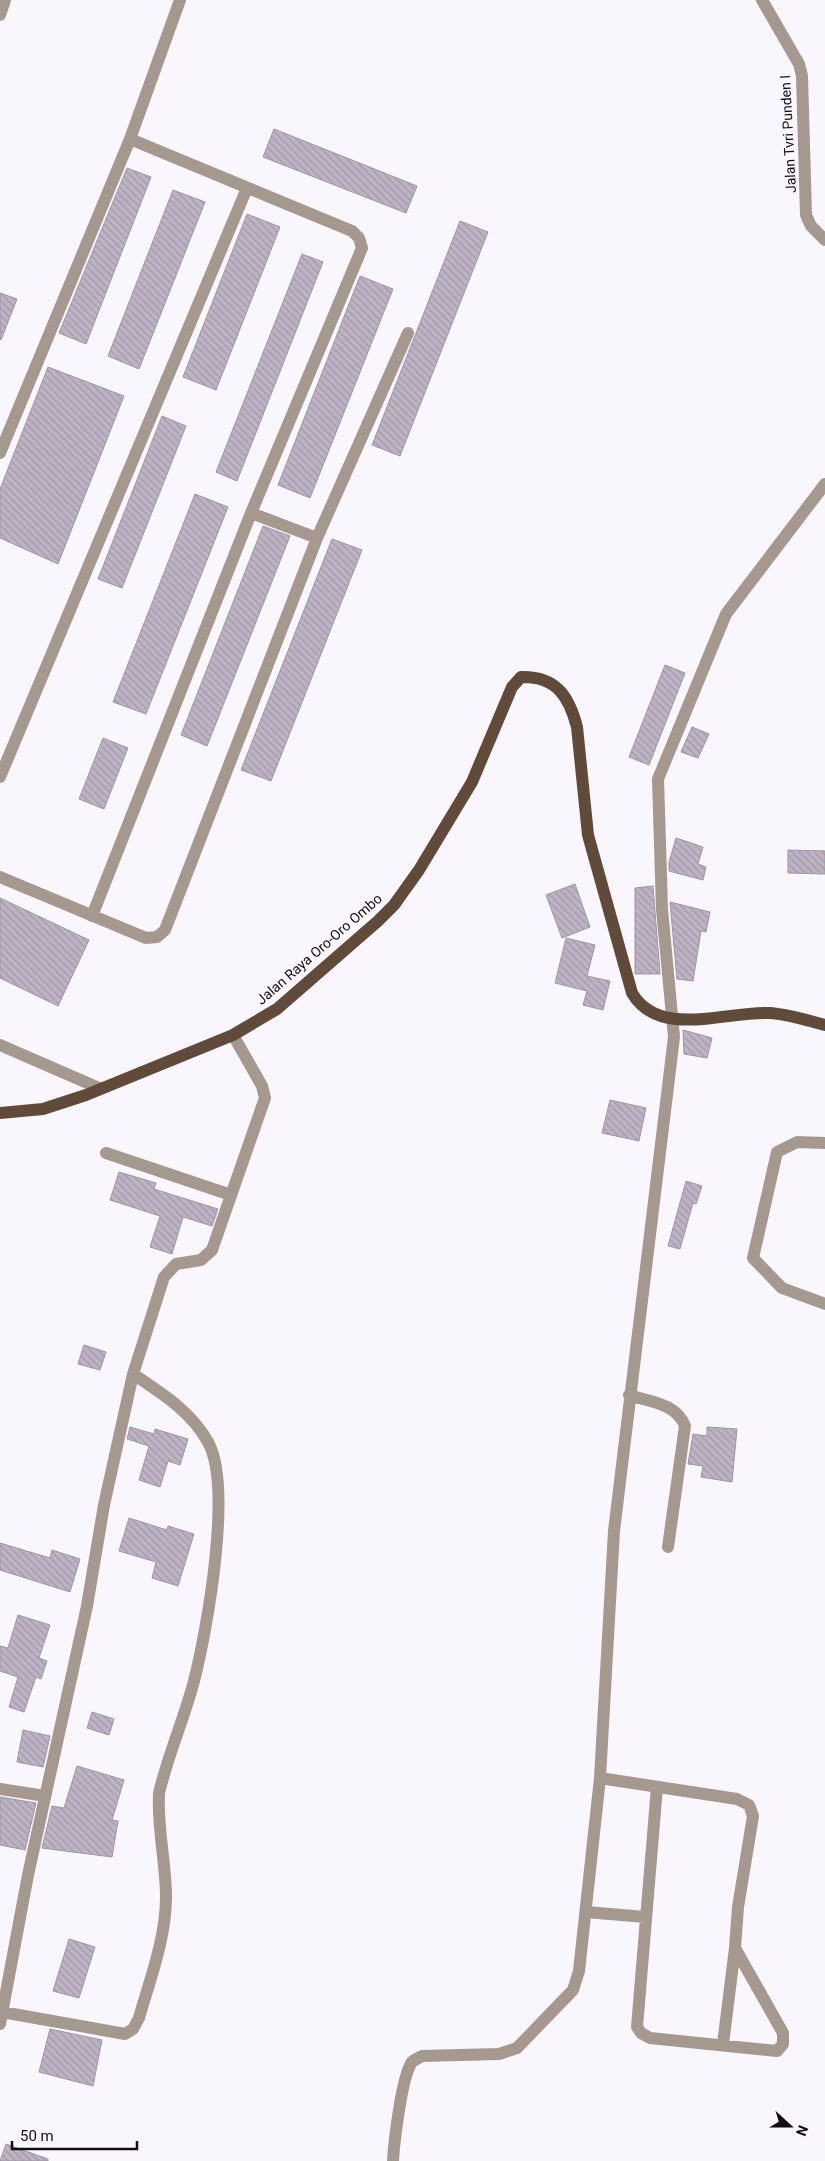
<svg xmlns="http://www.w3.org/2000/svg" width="825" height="2161" font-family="Roboto,sans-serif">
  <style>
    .building { fill: url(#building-back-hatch); stroke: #9f95a5 }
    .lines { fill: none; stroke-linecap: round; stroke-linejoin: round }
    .minor { stroke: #a5988e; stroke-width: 12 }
    .major { stroke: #604b3a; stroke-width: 12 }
    .labels { text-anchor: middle; stroke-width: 4.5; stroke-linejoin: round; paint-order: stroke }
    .street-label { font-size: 14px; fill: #110d13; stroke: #faf6fd }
  </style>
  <defs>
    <pattern id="building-back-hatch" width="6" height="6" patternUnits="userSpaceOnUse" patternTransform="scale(1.25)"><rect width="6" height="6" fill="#bdb3c4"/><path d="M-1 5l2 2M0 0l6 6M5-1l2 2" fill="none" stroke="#a199a8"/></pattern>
  </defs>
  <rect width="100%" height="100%" fill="#faf6fd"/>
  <!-- building -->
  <path class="building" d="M274,129L417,186L406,213L263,157Z
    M127,168L151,177L86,344L59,333Z
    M173,190L205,202L139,369L108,356Z
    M247,214L280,227L216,390L183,377Z
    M460,221L488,232L400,456L372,445Z
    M302,254L323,262L237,481L216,472Z
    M360,276L393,289L310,498L278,485Z
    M0,293L17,299L1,340L0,339Z
    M48,367L124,396L58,564L0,538V489Z
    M162,416L186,426L122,588L98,579Z
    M195,494L228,507L146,714L113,702Z
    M263,526L290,536L207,746L181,735Z
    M332,539L362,550L271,781L241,770Z
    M665,665L685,673L649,765L629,757Z
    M692,727L709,734L698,758L681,752Z
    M103,738L128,748L104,809L79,799Z
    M676,838L703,847L698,864L706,867L703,880L669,871V862Z
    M788,850L825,851V874L788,873Z
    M575,884L590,927L562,938L546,895Z
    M653,886L660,974H635V888Z
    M0,898L89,940L58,1006L0,978Z
    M670,902L710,912L706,932L701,931L693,981L677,979Z
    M566,938L595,945L587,976L610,981L603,1010L583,1005L587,991L555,983Z
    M683,1030L712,1038L707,1058L684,1054Z
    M610,1100L646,1108L639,1141L602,1133Z
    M119,1172L156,1183L154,1189L218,1209L212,1226L183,1217L172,1254L150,1247L160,1216L110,1200Z
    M686,1181L702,1186L696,1204L693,1203L680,1249L668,1246Z
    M84,1345L106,1352L100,1370L78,1364Z
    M130,1427L154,1434L155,1429L188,1439L180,1465L168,1461L160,1487L139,1480L149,1446L127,1439Z
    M707,1427L737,1429L732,1482L701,1477L703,1466L688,1464L693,1434L707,1436Z
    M129,1518L167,1530L168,1526L194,1534L178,1586L152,1578L156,1562L119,1551Z
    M0,1543L50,1558L52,1550L80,1559L70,1592L0,1570Z
    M18,1615L50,1625L39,1658L47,1661L41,1679L36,1677L24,1712L9,1707L18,1677L0,1671V1646L8,1648Z
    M92,1712L114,1719L109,1735L87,1728Z
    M23,1730L50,1736L43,1767L17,1762Z
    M77,1766L124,1780L112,1820L118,1821L112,1857L42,1848L52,1806L64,1808Z
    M0,1797L36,1803L25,1850L0,1845Z
    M69,1939L95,1947L79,1998L53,1991Z
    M50,2029L102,2040L93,2086L39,2072Z
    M6,2144L48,2159V2161H0Z"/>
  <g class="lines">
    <!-- minor -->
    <path class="minor" d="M762,0L799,64L802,76L806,215L811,226L825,240
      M0,15L5,0
      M0,453L130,139L180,0
      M251,513L317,538
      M0,777L247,188
      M0,877L146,938L157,937L165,930L317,538L408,333
      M92,916L251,513L362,248L359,238L352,231L130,139
      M0,1045L99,1088
      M825,1143L797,1142L777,1152L753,1258L782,1288L825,1304
      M106,1153L231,1195
      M629,1395C650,1402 676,1403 685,1426L668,1547
      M600,1778L737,1799L749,1805L753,1816L738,1907L735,1948L783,2033V2044L777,2051L650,2038L641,2033L637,2027L657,1787
      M0,1789L45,1796
      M586,1912L645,1917
      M2,2012L125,2034L133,2029L139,2018C150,1979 166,1938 166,1897C166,1863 157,1828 159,1793C168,1755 184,1719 194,1681C207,1630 233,1487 208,1442C191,1411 161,1393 133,1374
      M0,2024L28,1875L87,1606L104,1505L133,1374L164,1277L176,1264L201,1260L212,1250L265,1098L262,1086L233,1035
      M723,2044L735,1948
      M393,2161C394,2142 402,2075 412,2062C414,2060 419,2058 422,2056L499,2054L517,2048L573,1990L579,1971L600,1778L614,1531L674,1037L662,909L658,779L726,614L825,484"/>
    <!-- major -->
    <path class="major" d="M0,1113L43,1109L86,1095L233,1035L277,1009L378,921L394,905L419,870L472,782L512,687L521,677C556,676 569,696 577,727L588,835L632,993C659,1039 726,1011 769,1013C788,1014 806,1020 825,1025"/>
  </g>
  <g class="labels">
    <!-- street labels -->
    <g class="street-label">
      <text transform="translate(788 134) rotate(-93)" y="5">Jalan Tvri Punden I</text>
      <text transform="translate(319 949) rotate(-41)" y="5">Jalan Raya Oro-Oro Ombo</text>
    </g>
  </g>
  <!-- north arrow -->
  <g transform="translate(790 2126) rotate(111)" stroke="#faf6fd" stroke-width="4" paint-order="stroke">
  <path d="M0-4L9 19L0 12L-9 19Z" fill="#110d13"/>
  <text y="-8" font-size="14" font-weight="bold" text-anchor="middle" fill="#110d13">N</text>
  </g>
  <!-- scale -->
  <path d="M12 2141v8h125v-8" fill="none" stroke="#110d13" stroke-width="2.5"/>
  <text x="20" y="2141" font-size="15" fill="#110d13" stroke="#faf6fd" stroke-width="4" paint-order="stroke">50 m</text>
</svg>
